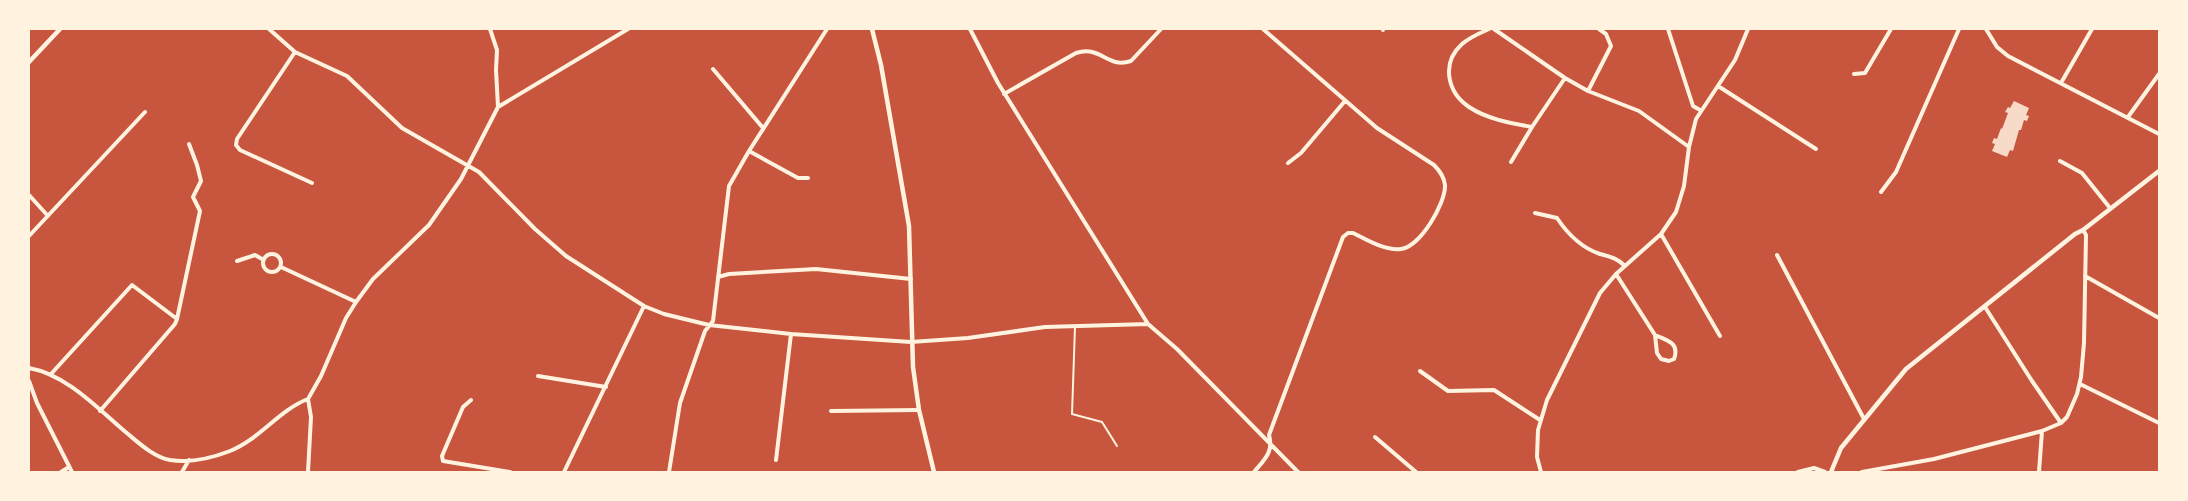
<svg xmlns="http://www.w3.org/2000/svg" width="2188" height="501" font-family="Poppins,sans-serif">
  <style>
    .building { fill: #f7dbc8 }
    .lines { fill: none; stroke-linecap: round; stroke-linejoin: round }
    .service { stroke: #fff3e0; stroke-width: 2 }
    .minor { stroke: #fff3e0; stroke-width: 4 }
    .tertiary { stroke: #fff3e0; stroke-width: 4.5 }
  </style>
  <rect width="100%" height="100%" fill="#c8553d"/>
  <!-- building -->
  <path class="building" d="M2014,101L2029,108L2026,115L2029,116L2027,121L2024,120L2021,130H2019L2013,151L2010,150L2007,157L1992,151L1995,144L1992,143L1994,138L1997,139L2001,128L2002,129L2008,113L2005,112L2008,107L2010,108Z"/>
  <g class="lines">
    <!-- service -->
    <path class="service" d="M1075,327L1072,414L1102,422L1117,446"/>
    <!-- minor -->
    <path class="minor" d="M269,29L295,52L347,76L402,128L479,172L535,229L566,256L644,306L664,314L709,325L791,334L911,342L968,338L1045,327L1148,324
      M970,29L998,83L1148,324L1177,349L1298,472
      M1383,29V30
      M1489,29C1480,33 1470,37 1462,44C1441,63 1447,92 1469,107C1487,119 1510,123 1532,127
      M1494,29L1565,78L1588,91L1639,111L1689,147
      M1668,29L1693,106L1700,110
      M1986,29L1997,47L2008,56L2159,134
      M295,52L237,139L236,145L240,150L312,183
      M713,69L763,128
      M1854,74L1865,73L1891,29
      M2061,83L2092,29
      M1718,86L1816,149
      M1588,91L1611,46L1606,34L1599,29
      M1004,94L1076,53C1102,45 1106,69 1131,61L1161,29
      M498,107L628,29
      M2128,117L2159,74
      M749,151L798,178H808
      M2060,161L2082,173L2110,208
      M1511,162L1532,127L1565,78
      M1288,163L1301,153L1345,101
      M1881,192L1896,172L1959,29
      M29,195L48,216
      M1535,213L1557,218C1567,233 1582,248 1600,254C1611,257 1617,258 1625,266
      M1661,234L1720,336
      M29,236L145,112
      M263 263a9 9 0 1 1 18 0a9 9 0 1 1-18 0Z
      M1777,255L1864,419
      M237,261L255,255L262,259
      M281,267L356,302
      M1616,274L1655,335L1657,353L1661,359L1669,361L1674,359C1680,343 1667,340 1655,335
      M2085,276L2159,318
      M718,277L729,274L816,269L911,279
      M1985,307L2032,381L2061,423
      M29,368C68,375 99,410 128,434C140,444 154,457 170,460C189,463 212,458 230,451C260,439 279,410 308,399
      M1420,371L1448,391L1494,390L1540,420
      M51,374L132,285L177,319
      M538,376L606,387
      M29,381L37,403L72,472
      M2080,384L2159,423
      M471,400L463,407L442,456L443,461L510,472
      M100,411L175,324L177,319L200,211L193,197L201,181L197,165L189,144
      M831,411L919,410
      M1375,437L1416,472
      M776,460L791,334
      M61,472L69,467
      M182,472L189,460
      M308,472L311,417L308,399L321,376L346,318L356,302L373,279L429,225L461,179L498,107L496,70L497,50L490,29
      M564,472L644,306
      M669,472L680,403L705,331L713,321L729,186L749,151L827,29
      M1254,472C1264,460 1274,452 1269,435L1343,237L1348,233H1353C1367,240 1385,251 1401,249C1420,247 1446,203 1445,185C1444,177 1440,171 1434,165L1377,128L1263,29
      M1541,472L1537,457L1538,430L1547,400L1600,293L1616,274L1661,234L1676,212L1684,186L1689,147L1696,119L1735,60L1748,29
      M1798,472L1814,468L1825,472
      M1862,472L1934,459L2042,431L2061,423L2067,417L2077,394L2081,377L2084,343L2086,235L2083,230
      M2039,472L2042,431"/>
    <!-- tertiary -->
    <path class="tertiary" d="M872,29L881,65L909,226L913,367L919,410L934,472
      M29,62L60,29
      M1831,472L1841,448L1906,369L2075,234L2083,230L2159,171"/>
  </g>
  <!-- border -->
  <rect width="2188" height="501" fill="none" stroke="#fff3e0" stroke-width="60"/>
</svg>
